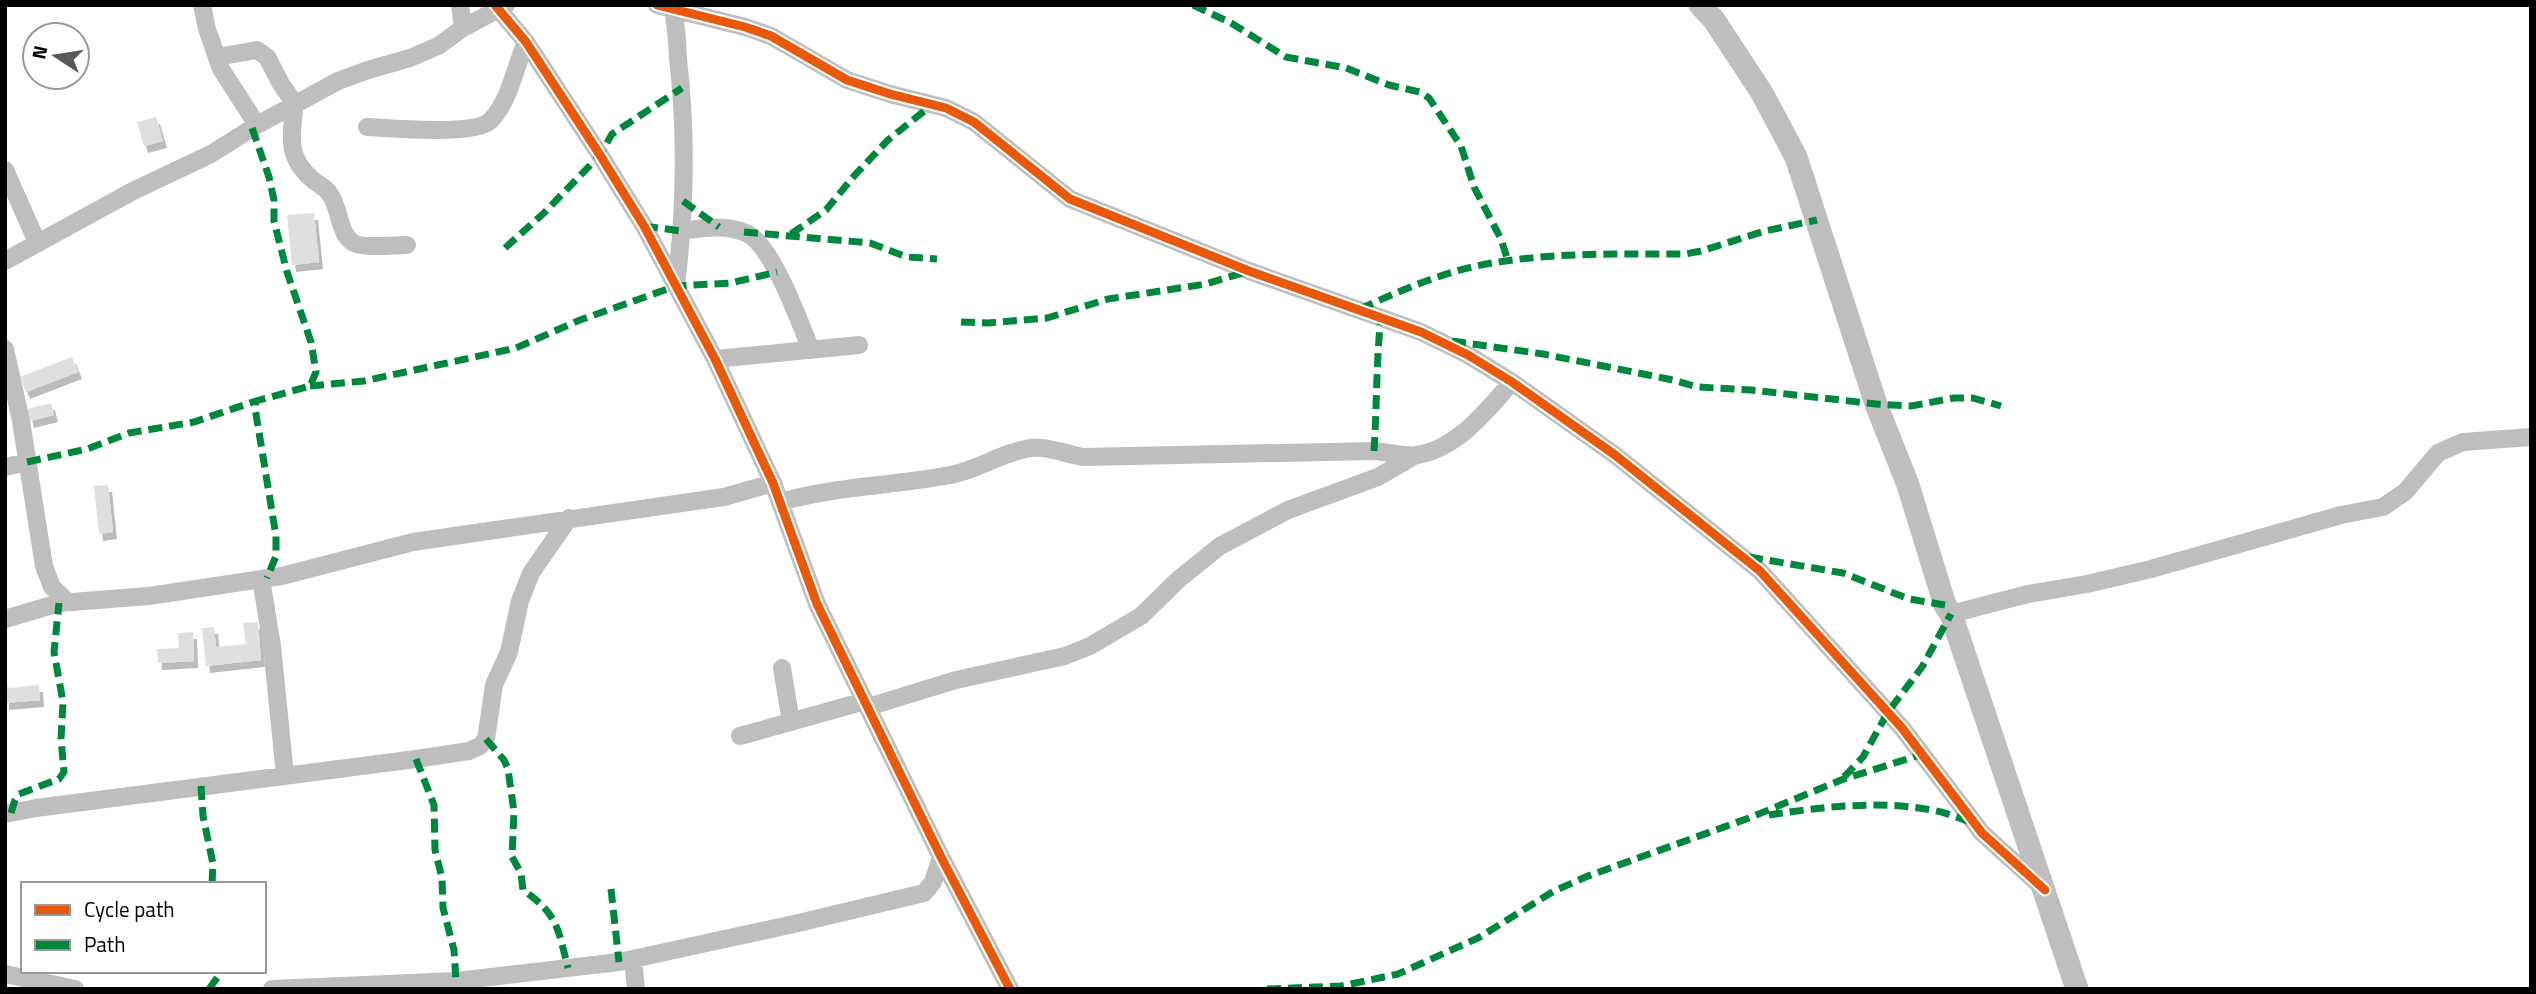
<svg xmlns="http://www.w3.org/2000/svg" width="2536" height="994" font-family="'Titillium Web',sans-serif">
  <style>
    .building { fill: #dfdfdf; filter: url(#shadow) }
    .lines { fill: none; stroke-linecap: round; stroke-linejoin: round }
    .minor { stroke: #bebebe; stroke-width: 18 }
    .tertiary { stroke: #bebebe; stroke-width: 23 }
    .quiet { stroke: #00873e; stroke-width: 7; stroke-dasharray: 14 7; stroke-linecap: butt }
    .cycleway-casing { stroke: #fff; stroke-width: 13 }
    .cycleway { stroke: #e8590c; stroke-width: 9 }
  </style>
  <defs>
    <filter id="shadow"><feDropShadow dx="4" dy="7" stdDeviation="0" flood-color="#0004"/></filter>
  </defs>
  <rect width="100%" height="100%" fill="#fff"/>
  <!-- building -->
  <path class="building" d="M156,117L163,141L144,146L137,122Z
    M314,213L319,262L292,265L287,215Z
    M72,357L78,372L26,392L20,377Z
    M51,403L54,415L30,421L27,409Z
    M108,485L113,532L99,534L94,486Z
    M258,622L261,660L206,666L202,628L214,627L216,647L246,644L243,623Z
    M193,632L194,661L158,663L157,649L179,648L178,633Z
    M5,678L8,688L39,685L40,700L5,703Z"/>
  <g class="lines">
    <!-- minor -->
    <path class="minor" d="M202,5L207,29L221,69L257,125
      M460,5L463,28
      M495,5L526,42L600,155L644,226L715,359L773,483L817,604L941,857L1010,989
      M657,5L745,27L771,36L847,80L890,94L946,108L974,122L1070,199L1249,271L1421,332L1468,355L1512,382L1615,455L1760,571L1902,728L1982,833L2042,887
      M671,5C677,22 677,42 678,59C687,135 685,211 676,286
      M217,57L257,50L267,57L281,84L295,104C291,135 286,157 312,179C317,184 325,187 329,193C340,206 338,232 352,242C361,249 395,245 407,245
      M367,127C390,128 474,136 490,121C510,101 515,67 526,42
      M5,170L37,242
      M681,231C703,228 725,224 746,233C772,244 800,323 811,350
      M5,261L133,191L211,154L257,125L338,81L368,70L410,58L438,46L463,28L506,5
      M5,349L21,421L44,566L52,587L68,602
      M715,359L859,345
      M5,467L27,462
      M780,502C836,486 893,486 950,475C978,470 1002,452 1031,448C1048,446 1066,454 1083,457L1374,451C1387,452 1405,457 1418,455C1459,447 1486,411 1512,382
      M261,579L272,646L285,775
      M1951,614L2028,594L2087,584L2151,569L2341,515L2383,507L2405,492L2438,453L2463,442L2531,437
      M5,619L59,603L149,596L282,576L413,542L724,497L773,483
      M782,668L791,722
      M868,707L956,680L1065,656L1090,646L1141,616L1179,579L1220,546L1288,510L1378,477L1416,455
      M740,736L865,701
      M5,814L36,808L416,759L469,751L480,746L486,739L494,685L509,652L520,601L531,573L569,518
      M633,960L636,989
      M5,974L75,989
      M272,989L456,981L619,962L794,924L924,893L933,882L941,857"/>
    <!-- tertiary -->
    <path class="tertiary" d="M1700,5L1714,20L1762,93L1796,157L1876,404L1908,485L1945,605L1951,614L2077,989"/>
    <!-- quiet -->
    <path class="quiet" d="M1193,5L1231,23L1286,57L1346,68L1389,85L1420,92L1429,98L1461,146L1474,187L1501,239L1508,261
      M252,128L269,177L274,200V221L287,272L311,342L316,372L310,386L256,401L255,408L276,536V556L267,578
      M683,201L719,227
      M644,226L681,231
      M744,232L870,243L907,257L937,259
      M791,234L826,210L854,176L888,140L933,104
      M505,248L544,213L600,155L612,134L682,88
      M1360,309C1397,292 1436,275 1476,266C1545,252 1615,254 1685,254L1701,251L1765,231L1817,220
      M961,322L988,323L1047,318L1108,299L1206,284L1249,271
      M1452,341L1543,354L1668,379L1698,387L1751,390L1876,404L1911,406L1954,398H1973L2001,406
      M310,386L364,381L516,348L580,320L676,286L731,283L777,272
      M1374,451C1377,406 1376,362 1381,317
      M27,462L87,449L129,433L194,422L256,401
      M1749,557L1843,573L1909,599L1945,605
      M486,739L504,760L508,769L514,812L512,857L521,873L523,890C558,914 558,929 568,968
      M416,759L434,805L435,850L442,878L443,908L454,950L456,981
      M1844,777L1863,757L1888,712L1922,667L1951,614
      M201,786L203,816L213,864L212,884
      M11,813L15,800L19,794L59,779L64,772L61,739L63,702L54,652L59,603
      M1769,815C1821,807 1879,800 1931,810C1945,812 1959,818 1973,823
      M611,889L619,962
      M209,989L222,971
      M1267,989L1341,986L1398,974L1478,938L1554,891L1588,876L1749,818L1841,780L1923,754"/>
    <!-- cycleway casing -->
    <g class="cycleway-casing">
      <path id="cycleway" d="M495,5L526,42L600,155L644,226L715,359L773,483L817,604L941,857L1010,989
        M657,5L745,27L771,36L847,80L890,94L946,108L974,122L1070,199L1249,271L1421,332L1468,355L1512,382L1615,455L1760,571L1902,728L1982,833L2045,890"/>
    </g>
    <!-- cycleway -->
    <use href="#cycleway" class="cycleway"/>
  </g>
  <!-- border -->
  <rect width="2536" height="994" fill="none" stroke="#000000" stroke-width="14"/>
  <!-- legend -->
  <rect x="21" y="882" width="245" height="91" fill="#ffffff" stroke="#999999" stroke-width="2"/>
  <rect x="35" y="905" width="35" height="10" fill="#e8590c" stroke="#999999" stroke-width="2"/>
  <text x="84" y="917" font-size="21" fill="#000000">Cycle path</text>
  <rect x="35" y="940" width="35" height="10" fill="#00873e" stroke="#999999" stroke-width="2"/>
  <text x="84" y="952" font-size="21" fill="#000000">Path</text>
  <!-- north arrow -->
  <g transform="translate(56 56) rotate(282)"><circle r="33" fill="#ffffff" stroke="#999999" stroke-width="2"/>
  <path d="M0-5L12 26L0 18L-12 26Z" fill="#595959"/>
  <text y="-10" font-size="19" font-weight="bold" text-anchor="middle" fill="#000000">N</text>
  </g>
</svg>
